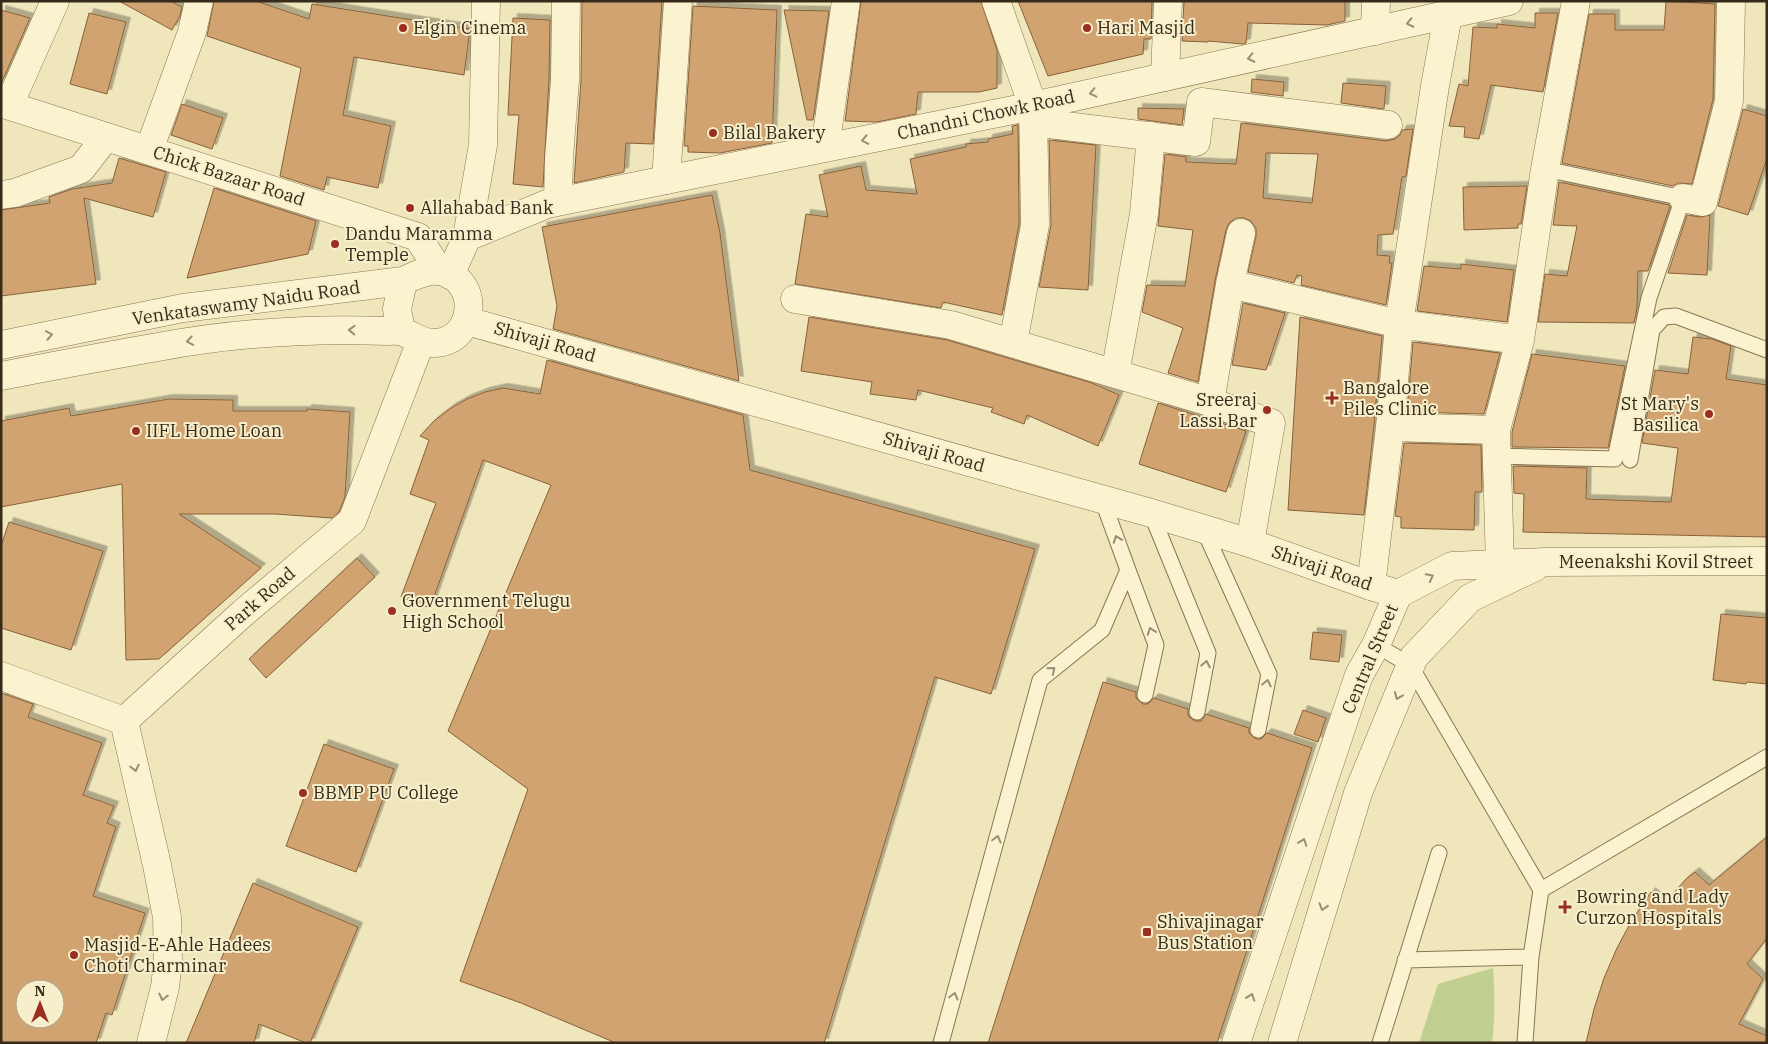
<svg xmlns="http://www.w3.org/2000/svg" width="1768" height="1044" font-family="'IBM Plex Serif',serif">
  <style>
    .green { fill: #c0ce8f }
    .building { fill: #d0a36f; stroke: #886139; fill-rule: evenodd; filter: url(#shadow) }
    .lines { fill: none; stroke-linecap: round; stroke-linejoin: round }
    .service-casing { stroke: #887654; stroke-width: 17 }
    .minor-casing { stroke: #887654; stroke-width: 29 }
    .tertiary-casing { stroke: #887654; stroke-width: 29 }
    .service { stroke: #fbf2cf; stroke-width: 15 }
    .minor { stroke: #fbf2cf; stroke-width: 28 }
    .tertiary { stroke: #fbf2cf; stroke-width: 28 }
    .oneway { stroke: #988e74 }
    .poi-dot { fill: #9a2e21; stroke: #f7efcb; stroke-width: 2 }
    .labels { text-anchor: middle; stroke-width: 4; stroke-linejoin: round; paint-order: stroke }
    .poi-label { font-size: 18px; fill: #362b1a; stroke: #f7efcb; text-anchor: start }
    .street-label { font-size: 18px; fill: #362b1a; stroke: #f7efcb }
  </style>
  <defs>
    <filter id="shadow"><feDropShadow dx="4.5" dy="-4.5" stdDeviation="0" flood-color="#0004"/></filter>
  </defs>
  <rect width="100%" height="100%" fill="#f0e6bb"/>
  <!-- green -->
  <path class="green" d="M1493,968C1495,994 1495,1017 1492,1043H1419L1438,984Z"/>
  <!-- building -->
  <path class="building" d="M119,1H170L182,7L180,16L172,30Z
    M214,1H256L309,19L312,4L470,29L464,75L354,57L343,115L391,126L378,188L327,177L324,190L280,176L301,68L207,36Z
    M582,1H662L653,144L626,143L624,172L574,183L581,80Z
    M861,1H981L997,50V88L979,92H918L916,114L877,122L845,121Z
    M1018,1H1152L1151,39H1144L1143,54L1048,76Z
    M1184,1H1345V21L1327,25L1248,23L1246,43L1243,44L1208,41V42L1182,41Z
    M1666,1L1715,4L1713,99L1692,184L1678,183L1673,186L1562,163L1589,14H1615V30H1664Z
    M693,6L777,10L772,143L720,153L688,152V146H684Z
    M1,10L30,18L1,84Z
    M784,10L829,11L813,120H807Z
    M89,13L126,22L107,94L70,84Z
    M1535,13H1558L1543,92L1491,85L1479,139L1464,137L1465,127L1449,126L1459,84L1468,86L1473,27L1497,28V24L1535,28Z
    M513,18L550,20L549,79L543,187L513,184L519,115H508Z
    M1252,79L1284,82L1283,96L1251,92Z
    M1343,83L1386,86L1384,109L1341,103Z
    M182,104L223,118L212,149L171,135Z
    M1138,108L1184,109L1182,125L1138,119Z
    M1743,109L1767,116V158L1748,215L1718,206Z
    M1241,123L1386,141L1395,139L1400,135L1402,130L1413,129L1406,176L1402,177L1393,234L1378,235L1377,255L1390,256L1389,263H1392L1386,305L1301,285L1302,276L1297,275L1294,283L1248,272L1256,236V229L1251,221L1244,218H1236L1229,223L1226,230L1215,281L1198,382L1168,373L1183,328L1142,312L1147,285L1185,286L1193,230L1158,226L1165,154L1186,157V162L1236,164ZM1266,153L1318,154L1312,203L1263,198Z
    M1018,125L1019,224L1002,315L943,302L941,308L795,284L806,214L828,217L819,175L861,166L866,190L917,194L910,159L966,147V144L988,142V139L1013,134L1012,126Z
    M1049,140L1096,145L1088,290L1039,287L1051,225Z
    M119,158L166,172L153,217L84,198L96,284L1,296V210L50,203L49,197L72,189L112,183Z
    M1559,182L1669,205L1670,206L1648,271H1638L1637,308L1634,323L1538,322L1545,274L1567,276L1577,226L1553,225Z
    M1527,186L1521,224H1518V228L1464,230L1463,187Z
    M214,188L316,221L308,254L187,278Z
    M712,195L720,233L739,381L553,329L557,306L542,227Z
    M1687,215L1700,217L1710,215L1707,275L1668,273Z
    M1461,264L1514,270L1507,322L1417,311L1424,266L1461,269Z
    M1243,303L1285,313L1266,370L1232,365Z
    M809,317L947,340L1092,383L1119,395L1098,446L1027,415L1024,424L991,412L993,408L918,390L916,400L870,394L872,382L801,371Z
    M1300,317L1382,336L1374,425L1364,515L1288,510Z
    M1693,337L1712,339L1731,346L1726,379L1767,385V537L1523,532L1524,494L1514,493L1513,466L1587,468L1586,499L1671,502L1678,448L1642,443L1655,370L1688,374Z
    M1413,342L1500,353L1484,414L1407,412Z
    M1532,354L1625,366L1608,448L1512,447V432Z
    M547,360L743,415L750,470L1035,549L991,694L935,677L824,1043H616L521,1003L460,981L528,789L448,731L551,485L483,460L430,608L401,597L436,503L410,494L429,440L420,436L434,421L451,408L467,399L485,392L503,388L540,394Z
    M169,399L233,400V411H307V409L350,412L345,497L339,512L332,518L275,514H179L261,568L159,659L126,660L122,484L1,507V421L69,408L71,416Z
    M1158,403L1246,431L1226,492L1139,464Z
    M1404,443L1481,445L1482,492H1475L1474,530L1401,528V517L1395,516Z
    M9,522L103,551L71,650L1,628V546Z
    M357,558L375,577L266,678L249,659Z
    M1721,614L1767,618V684L1747,682L1746,684L1713,680Z
    M1313,632L1342,635L1339,662L1310,659Z
    M1103,682L1136,692V698L1143,704H1148L1154,698L1188,709V716L1195,721H1201L1206,714L1249,728V733L1256,739H1261L1267,733L1312,748L1217,1043H988Z
    M1,693L33,704L28,717L102,743L83,795L114,806L107,823L116,827L93,896L145,913L112,1015L106,1013L96,1043H1ZM25,989H55V1019H25Z
    M1303,710L1326,718L1318,742L1294,734Z
    M324,744L394,769L356,872L286,846Z
    M1767,837V938L1747,964L1763,979L1739,1024L1767,1036V1043H1586L1594,1009L1604,978L1617,948L1632,920L1651,892L1664,904L1686,879L1695,872L1709,885Z
    M253,883L358,927L310,1043H306L259,1024L254,1043H186Z"/>
  <g class="lines">
    <!-- service casing -->
    <g class="service-casing">
      <path id="service" d="M1496,456L1615,459L1649,298L1683,198L1545,169
        M1630,460L1652,330L1664,317L1676,316L1767,350
        M1151,513L1208,653L1197,712
        M1204,530L1269,674L1258,730
        M1128,570L1156,645L1145,695
        M1376,645L1410,665L1541,890L1531,957L1525,1043
        M1541,890L1767,757
        M1405,960L1531,957
        M941,1043L1040,680L1102,630L1128,570L1102,499
        M1380,1043L1439,853"/>
    </g>
    <!-- minor casing -->
    <g class="minor-casing">
      <path id="minor" d="M996,1L1033,106L1035,225L1013,343
        M1375,31L1376,1
        M1165,77L1168,1
        M1,103L418,237L439,271
        M9,105L55,1
        M1033,122L1196,142L1201,102L1388,125
        M825,148L846,1
        M149,150L192,32L199,1
        M666,180L678,1
        M1,195L15,193L81,169L106,137
        M1683,198L1703,202L1729,101L1731,1
        M558,201L559,158L565,80L566,1
        M1230,284L1399,324L1520,340
        M795,299L951,325L1210,402L1271,423L1250,543
        M1115,374L1144,214L1151,136
        M1210,402L1230,284L1241,233
        M1390,427L1496,430L1520,340L1545,169L1576,1
        M1496,430L1500,564
        M1371,586L1390,427L1399,324L1435,86L1448,15
        M1,676L124,721
        M124,721L243,613L352,521L421,341
        M124,721L157,865L167,917L168,962L165,987L151,1043"/>
    </g>
    <!-- tertiary casing -->
    <g class="tertiary-casing">
      <path id="tertiary" d="M467,237L547,204L1033,106L1509,1
        M450,275L467,237L483,145L486,1
        M467,321L1151,513L1250,543L1371,586L1398,594
        M401,331L397,309L403,281
        M1,345L183,308L403,281C415,276 426,269 439,271C481,278 477,341 435,343C422,344 414,336 403,332C398,330 393,331 388,331C311,328 233,333 158,347C106,356 53,366 1,376
        M1236,1043L1359,675L1376,645L1398,594L1452,566L1545,562L1767,561
        M1282,1043L1358,793L1414,657L1470,598L1535,567"/>
    </g>
    <!-- service -->
    <use href="#service" class="service"/>
    <!-- minor -->
    <use href="#minor" class="minor"/>
    <!-- tertiary -->
    <use href="#tertiary" class="tertiary"/>
  </g>
  <!-- one-way arrows -->
  <defs><path id="oneway-chevron" d="M-2-3.5L2.5 0L-2 3.5" fill="none" stroke-width="1.6" stroke-linecap="round" stroke-linejoin="round" transform="scale(1.25)"/></defs>
  <g class="oneway">
    <use href="#oneway-chevron" transform="translate(1410 23) rotate(168)"/>
    <use href="#oneway-chevron" transform="translate(1251 58) rotate(168)"/>
    <use href="#oneway-chevron" transform="translate(1093 93) rotate(167)"/>
    <use href="#oneway-chevron" transform="translate(865 140) rotate(169)"/>
    <use href="#oneway-chevron" transform="translate(352 330) rotate(-178)"/>
    <use href="#oneway-chevron" transform="translate(49 335) rotate(-11)"/>
    <use href="#oneway-chevron" transform="translate(190 341) rotate(170)"/>
    <use href="#oneway-chevron" transform="translate(1117 539) rotate(-110)"/>
    <use href="#oneway-chevron" transform="translate(1430 577) rotate(-28)"/>
    <use href="#oneway-chevron" transform="translate(1151 631) rotate(-110)"/>
    <use href="#oneway-chevron" transform="translate(1206 664) rotate(-79)"/>
    <use href="#oneway-chevron" transform="translate(1052 670) rotate(-39)"/>
    <use href="#oneway-chevron" transform="translate(1267 683) rotate(-78)"/>
    <use href="#oneway-chevron" transform="translate(1398 696) rotate(112)"/>
    <use href="#oneway-chevron" transform="translate(135 768) rotate(77)"/>
    <use href="#oneway-chevron" transform="translate(997 839) rotate(-75)"/>
    <use href="#oneway-chevron" transform="translate(1303 842) rotate(-71)"/>
    <use href="#oneway-chevron" transform="translate(1323 907) rotate(107)"/>
    <use href="#oneway-chevron" transform="translate(954 996) rotate(-75)"/>
    <use href="#oneway-chevron" transform="translate(163 997) rotate(103)"/>
    <use href="#oneway-chevron" transform="translate(1251 997) rotate(-71)"/>
  </g>
  <!-- markers -->
  <g class="poi-dot">
    <circle cx="403" cy="28" r="5"/>
    <circle cx="1087" cy="28" r="5"/>
    <circle cx="713" cy="133" r="5"/>
    <circle cx="410" cy="208" r="5"/>
    <circle cx="335" cy="244" r="5"/>
    <path d="M1329.5 390.5h5v5h5v5h-5v5h-5v-5h-5v-5h5z"/>
    <circle cx="1267" cy="410" r="5"/>
    <circle cx="1709" cy="414" r="5"/>
    <circle cx="136" cy="431" r="5"/>
    <circle cx="392" cy="611" r="5"/>
    <circle cx="303" cy="793" r="5"/>
    <path d="M1562.5 899.5h5v5h5v5h-5v5h-5v-5h-5v-5h5z"/>
    <rect x="1142" y="927" width="10" height="10" rx="2.5"/>
    <circle cx="74" cy="955" r="5"/>
  </g>
  <g class="labels">
    <!-- poi labels -->
    <g class="poi-label">
      <text x="413" y="34">Elgin Cinema</text>
      <text x="1097" y="34">Hari Masjid</text>
      <text x="723" y="139">Bilal Bakery</text>
      <text x="420" y="214">Allahabad Bank</text>
      <text x="345" y="240">Dandu Maramma<tspan x="345" dy="21">Temple</tspan></text>
      <text x="1343" y="394">Bangalore<tspan x="1343" dy="21">Piles Clinic</tspan></text>
      <text x="1257" y="406" text-anchor="end">Sreeraj<tspan x="1257" dy="21">Lassi Bar</tspan></text>
      <text x="1699" y="410" text-anchor="end">St Mary's<tspan x="1699" dy="21">Basilica</tspan></text>
      <text x="146" y="437">IIFL Home Loan</text>
      <text x="402" y="607">Government Telugu<tspan x="402" dy="21">High School</tspan></text>
      <text x="313" y="799">BBMP PU College</text>
      <text x="1576" y="903">Bowring and Lady<tspan x="1576" dy="21">Curzon Hospitals</tspan></text>
      <text x="1157" y="928">Shivajinagar<tspan x="1157" dy="21">Bus Station</tspan></text>
      <text x="84" y="951">Masjid-E-Ahle Hadees<tspan x="84" dy="21">Choti Charminar</tspan></text>
    </g>
    <!-- street labels -->
    <g class="street-label">
      <text transform="translate(986 115) rotate(-12)" y="6">Chandni Chowk Road</text>
      <text transform="translate(229 176) rotate(18)" y="6">Chick Bazaar Road</text>
      <text transform="translate(246 303) rotate(-8)" y="6">Venkataswamy Naidu Road</text>
      <text transform="translate(545 342) rotate(16)" y="6">Shivaji Road</text>
      <text transform="translate(934 452) rotate(16)" y="6">Shivaji Road</text>
      <text x="1656" y="568">Meenakshi Kovil Street</text>
      <text transform="translate(1322 568) rotate(19)" y="6">Shivaji Road</text>
      <text transform="translate(260 599) rotate(-41)" y="6">Park Road</text>
      <text transform="translate(1370 659) rotate(-67)" y="6">Central Street</text>
    </g>
  </g>
  <!-- border -->
  <rect width="1768" height="1044" fill="none" stroke="#362b1a" stroke-width="5"/>
  <!-- north arrow -->
  <g transform="translate(40 1004)"><circle r="24" fill="#f7efcb" stroke="#aaa184"/>
  <path d="M0-4L9 19L0 12L-9 19Z" fill="#9a2e21"/>
  <text y="-8" font-size="14" font-weight="bold" text-anchor="middle" fill="#362b1a">N</text>
  </g>
</svg>
